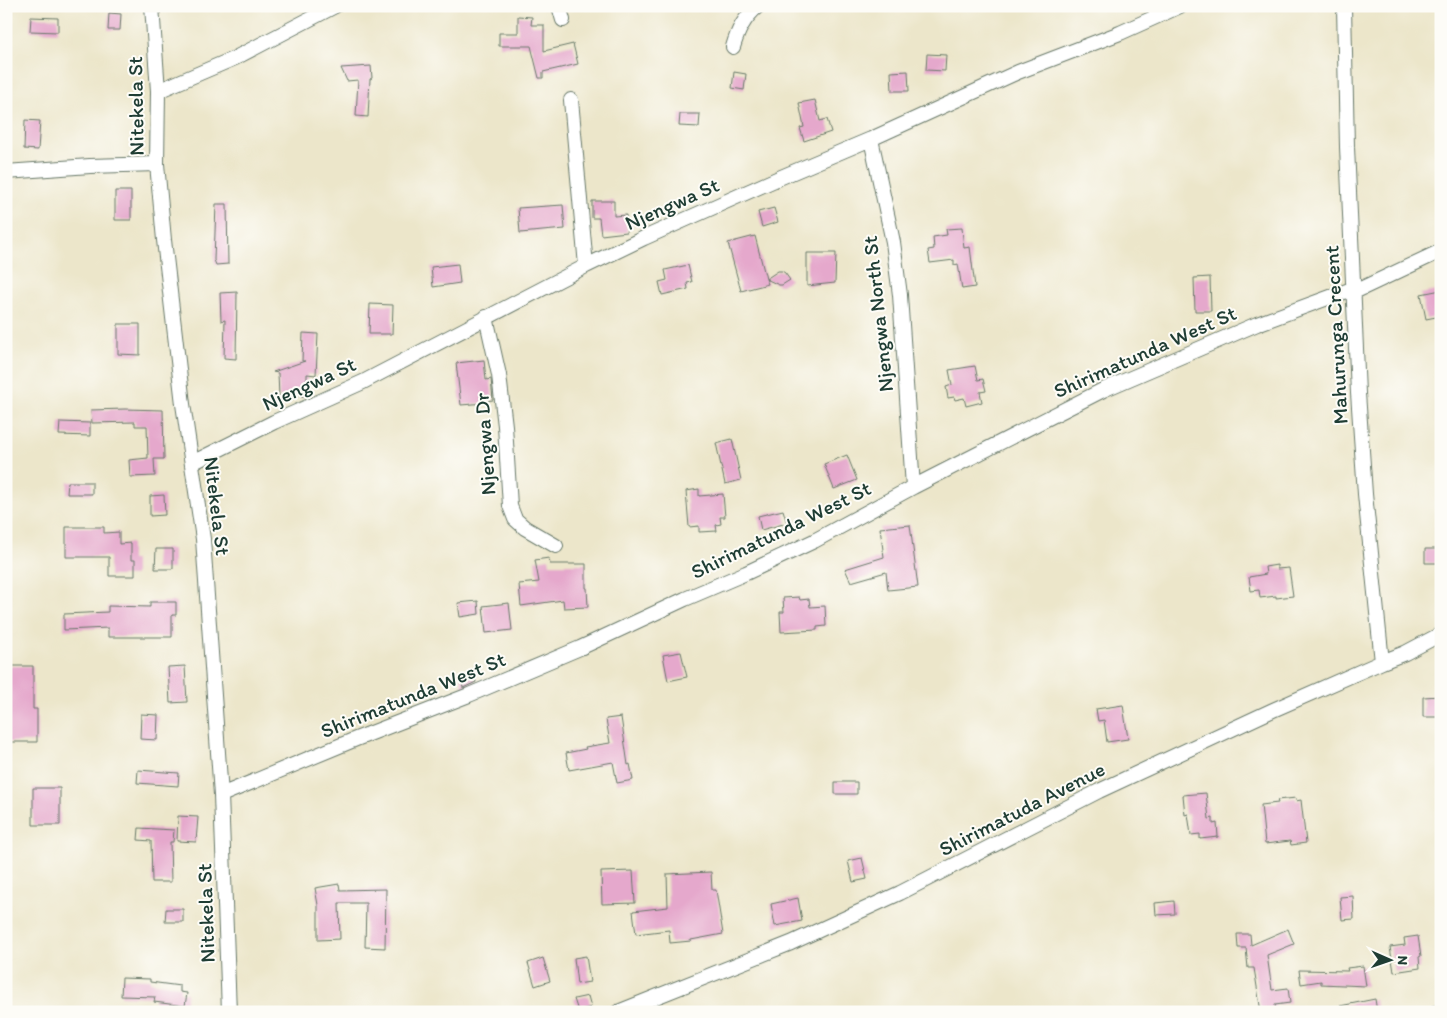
<svg xmlns="http://www.w3.org/2000/svg" width="1447" height="1018" font-family="Itim,sans-serif">
  <style>
    .building { fill: #e5a8cc }
    .lines { fill: none; stroke-linecap: round; stroke-linejoin: round }
    .street-casing { stroke: #677868; stroke-width: 16 }
    .street { stroke: #fff; stroke-width: 14 }
    .labels { text-anchor: middle; stroke-width: 4; stroke-linejoin: round; paint-order: stroke }
    .street-label { font-size: 21px; fill: #1f3d34; stroke: #fdfcf7 }
  </style>
  <rect width="100%" height="100%" fill="#fdfcf7"/>
  <filter id="ink" filterUnits="userSpaceOnUse"><feTurbulence type="fractalNoise" baseFrequency=".02" numOctaves="2"/><feDisplacementMap in="SourceGraphic" scale="10" xChannelSelector="R" yChannelSelector="G"/><feConvolveMatrix kernelMatrix="1 2 1 2 8 2 1 2 1" color-interpolation-filters="sRGB"/></filter>
  <filter id="wash" filterUnits="userSpaceOnUse"><feTurbulence type="fractalNoise" baseFrequency=".0096" numOctaves="4" result="noise"/><feDisplacementMap in="SourceGraphic" scale="20" xChannelSelector="R" yChannelSelector="G"/><feGaussianBlur stdDeviation="1.12" result="paint"/><feColorMatrix in="noise" values="0 0 0 0 0 0 0 0 0 0 0 0 0 0 0 0 0 1.4 0 .05"/><feComposite in="paint" operator="in"/></filter>
  <g filter="url(#wash)">
    <rect width="100%" height="100%" fill="#ece6ca"/>
    <g id="blocks">
      <!-- building -->
      <path class="building" d="M109,13L121,14L120,30H108Z
        M518,16L532,17L531,25H544V51L573,44L578,64L543,72V78H539L531,46H499V33H518Z
        M31,17L58,18V32L30,31Z
        M927,54L946,55L945,71L926,70Z
        M371,66L372,78L370,79L368,117L356,116L358,80L347,81L341,68Z
        M908,71L909,91H892L891,72Z
        M734,72L746,74L744,90L732,88Z
        M815,100L820,121L827,119L831,132L804,141L800,128L804,127L799,103Z
        M680,114H700L699,127L679,126Z
        M25,120L40,121L38,150L24,149Z
        M115,191H131V220H115Z
        M592,201H614V216L626,215L627,232L601,235L599,218H592Z
        M216,204H227L228,264L216,265L214,260Z
        M563,205L565,229L520,233L518,208Z
        M774,208L778,222L762,227L758,212Z
        M962,228L964,248L970,247L975,287L962,289L958,264L954,265V260L930,263L928,250L934,249L933,237L947,235L946,229Z
        M755,236L766,279L778,271H782L785,273L790,280L782,285H779L766,279L768,284L741,291L728,243Z
        M807,253H836L835,283L807,286Z
        M458,264L460,283L433,287L431,267Z
        M688,265L692,282L687,283L688,289L662,295L659,282L667,280L665,270Z
        M1210,277L1211,311H1195L1194,278Z
        M1441,290V316L1426,319L1421,294Z
        M237,292L236,359L224,358L225,320L221,321L220,293Z
        M370,304L393,305L392,334H369Z
        M118,324H140V355L118,354Z
        M303,333L318,334L316,375L307,374V396L279,397L278,373L273,372L305,361H302Z
        M484,360L486,380L491,379L493,400L485,401V403L461,405L456,363Z
        M975,366L978,380L983,379L986,391L980,392L982,402L966,406L964,398L955,400L954,397L948,398L946,387L952,385L949,370Z
        M125,409L163,410L164,459H154L155,476L130,477L129,460L148,458L147,426H135V422L92,423L91,410Z
        M60,422L90,423V436L59,435Z
        M732,439L741,480L725,484L716,443Z
        M847,455L857,480L834,489L824,464Z
        M68,482H92V494H67Z
        M699,489V496L723,494L725,517H720L721,524L716,525L717,531L699,532V526L689,527L686,491Z
        M164,495L165,515L150,516V496Z
        M783,510L787,523L761,530L758,516Z
        M910,525L918,587L888,590L886,572L851,582L845,569L884,557L880,528Z
        M66,527H104V533L119,532V544L131,543V560H135V576H109V557H66Z
        M156,549H173V569H155Z
        M1425,549H1441V563H1425Z
        M549,558L550,564H586V588H587L588,607L564,608L563,600L521,606L519,584L539,582L535,560Z
        M1277,565V569L1289,568L1293,596L1276,598V596L1260,598L1259,590L1251,591L1249,577L1266,574L1265,567Z
        M799,597L800,600L809,599L810,607L825,606L826,626L817,627V630L781,632L780,612H784L783,598Z
        M478,601L479,614L460,617L458,603Z
        M150,602H176V615H172V637H108V628L64,630V614L108,612V606L150,607Z
        M509,603L512,630L486,633L483,606Z
        M681,652L687,677L668,681L663,655Z
        M6,666H33V709H37V742H6Z
        M185,666L187,702L170,703L168,667Z
        M474,674L476,682L463,688L461,678Z
        M1441,696V717H1423V697Z
        M1123,705L1128,739L1107,742L1104,720L1098,721L1096,709Z
        M141,714L158,715L157,740L140,739Z
        M621,717L628,765L630,764L633,780L617,783L613,762L569,770L566,753L586,749L585,747L610,743L606,719Z
        M138,770L179,773L178,786L137,783Z
        M835,782H857V794H835Z
        M33,788H60V825H33Z
        M1206,793L1209,819L1213,818V824L1217,823L1218,837L1200,839V834L1191,835L1188,814L1185,815L1183,795Z
        M1296,798V801L1301,800L1306,843L1291,845L1290,841L1265,844L1261,805L1278,803L1277,800Z
        M178,816L198,817L196,842L177,841Z
        M139,828L174,830L173,842H170L171,882H152L151,841L138,840Z
        M862,858L867,879L853,882L848,861Z
        M633,871L635,903L602,904L601,872Z
        M711,872L712,890H716L723,934L691,940V941L670,943L669,930L636,934L633,911L668,907L667,874Z
        M339,884L340,890L386,889L385,948L365,947L366,903H339L340,939L318,940V905L315,888Z
        M1353,896L1354,919L1342,920L1340,897Z
        M798,898L802,921L775,926L771,904Z
        M1174,901L1175,914L1156,915L1155,903Z
        M166,909H183V922H165Z
        M1288,929L1294,944L1267,955L1272,990L1288,988L1290,1003L1275,1005L1276,1012H1261L1254,968H1248L1246,948H1238L1237,934H1250L1251,945Z
        M1418,936L1421,956L1419,957L1420,968L1394,972L1390,947L1405,945L1404,938Z
        M586,956L590,982L577,984L574,958Z
        M543,958L550,981L535,986L528,963Z
        M1363,966L1366,986L1321,984V981L1301,984L1299,970L1348,971L1347,968Z
        M122,978L150,979V982L180,986V992L187,993L185,1006L154,1002L155,997L121,996Z
        M588,996L591,1007L578,1011L574,999Z
        M1375,999L1377,1012H1341L1340,1006Z"/>
    </g>
  </g>
  <g filter="url(#ink)">
    <use href="#blocks" fill-opacity="0" stroke="#677868" stroke-width="1"/>
    <g class="lines">
      <!-- street casing -->
      <g class="street-casing">
        <path id="street" d="M152,6L158,91L157,164L164,240L183,404L203,539L221,795L229,1012
          M559,6L563,20
          M1344,6L1347,147L1358,393L1365,494L1382,662
          M733,47C738,30 744,18 758,6
          M158,91L235,58L335,6
          M571,100L586,266
          M871,139L893,242L900,295L913,487
          M6,172L90,166L157,164
          M1352,293L1441,251
          M486,317L499,375L505,426L510,506L515,519L525,528L556,546
          M192,463L274,422L363,382L586,266L644,238L779,178L871,139L1018,72L1120,33L1180,6
          M221,795L356,739L469,695L580,648L685,599L746,573L814,541L913,487L1103,390L1257,324L1352,289
          M618,1012L791,943L900,893L1099,791L1273,710L1382,662L1405,653L1441,634
          M1438,1012L1441,1011"/>
      </g>
      <!-- street -->
      <use href="#street" class="street"/>
    </g>
  </g>
  <g class="labels">
    <!-- street labels -->
    <g class="street-label">
      <text transform="translate(136 106) rotate(-91)" y="7">Nitekela St</text>
      <text transform="translate(672 204) rotate(-24)" y="7">Njengwa St</text>
      <text transform="translate(878 314) rotate(-96)" y="7">Njengwa North St</text>
      <text transform="translate(1336 335) rotate(-93)" y="7">Mahurunga Crecent</text>
      <text transform="translate(1145 352) rotate(-24)" y="7">Shirimatunda West St</text>
      <text transform="translate(309 384) rotate(-25)" y="7">Njengwa St</text>
      <text transform="translate(485 444) rotate(-94)" y="7">Njengwa Dr</text>
      <text transform="translate(217 506) rotate(83)" y="7">Nitekela St</text>
      <text transform="translate(781 530) rotate(-26)" y="7">Shirimatunda West St</text>
      <text transform="translate(413 695) rotate(-22)" y="7">Shirimatunda West St</text>
      <text transform="translate(1022 809) rotate(-27)" y="7">Shirimatuda Avenue</text>
      <text transform="translate(206 913) rotate(-92)" y="7">Nitekela St</text>
    </g>
  </g>
  <!-- margin -->
  <rect width="1447" height="1018" fill="none" stroke="#fdfcf7" stroke-width="25"/>
  <!-- north arrow -->
  <g transform="translate(1390 960) rotate(92)" stroke="#fdfcf7" stroke-width="4" paint-order="stroke">
  <path d="M0-4L9 19L0 12L-9 19Z" fill="#1f3d34"/>
  <text y="-8" font-size="14" font-weight="bold" text-anchor="middle" fill="#1f3d34">N</text>
  </g>
</svg>
